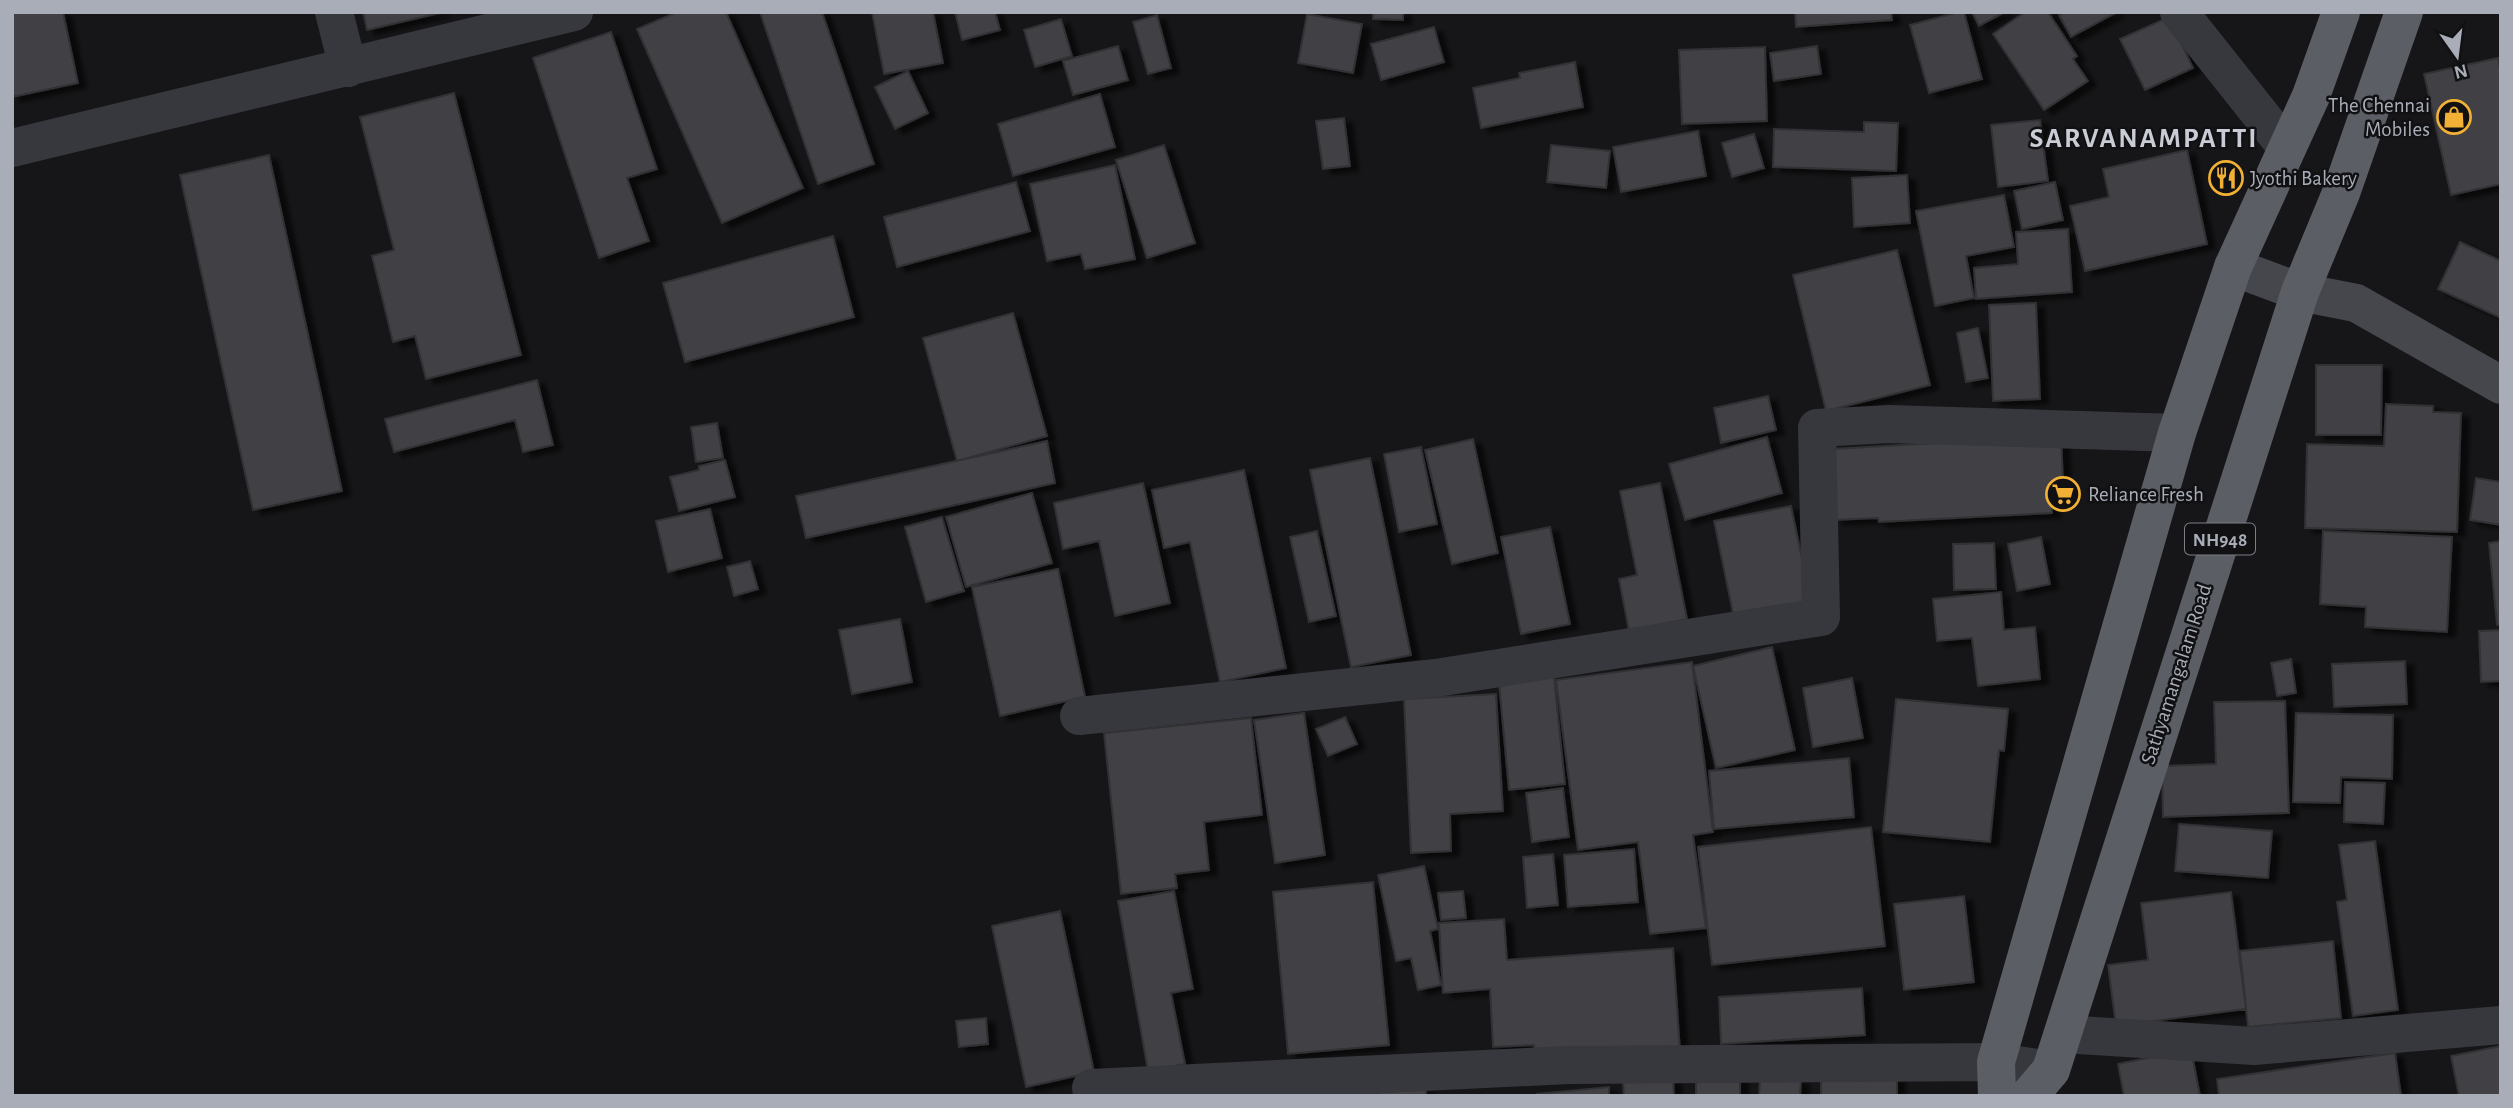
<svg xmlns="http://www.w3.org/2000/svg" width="2513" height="1108" font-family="'Alegreya Sans',sans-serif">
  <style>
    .building { fill: #404145; stroke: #303034; stroke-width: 2; filter: url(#shadow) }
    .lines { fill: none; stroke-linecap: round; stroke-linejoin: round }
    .minor { stroke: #37383d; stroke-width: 38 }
    .secondary { stroke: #45474d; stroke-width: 38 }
    .trunk { stroke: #5b5e65; stroke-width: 38 }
    .labels { text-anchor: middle; stroke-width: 5; stroke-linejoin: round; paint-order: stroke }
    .shield { fill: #111113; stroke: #7b7e86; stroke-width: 2 }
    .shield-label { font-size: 19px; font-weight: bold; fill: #a8adb8 }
    .poi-label { font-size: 21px; fill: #a8adb8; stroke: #111113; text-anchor: start }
    .street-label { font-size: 21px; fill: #a8adb8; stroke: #111113 }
    .district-label { font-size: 28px; font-weight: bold; letter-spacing: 2px; fill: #c9ccd4; stroke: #111113 }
  </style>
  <defs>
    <filter id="shadow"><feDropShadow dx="8" dy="4.5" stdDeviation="2" flood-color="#0009"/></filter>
  </defs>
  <rect width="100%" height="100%" fill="#161618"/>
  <!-- building -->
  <path class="building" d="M12,12H63L78,83L12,97Z
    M363,12H444L367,30Z
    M677,12H726L803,188L722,223L637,29Z
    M760,12H822L874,164L818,184Z
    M872,12H933L943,63L884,74Z
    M955,12H995L1000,30L962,40Z
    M1373,12H1403V20L1373,19Z
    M1795,12H1891L1892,20L1796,27Z
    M1959,12H1964L1982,79L1929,93L1910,25Z
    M1972,12H2005L1979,26Z
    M2025,12H2048L2077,56L2073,59L2088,81L2044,110L1993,34Z
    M2064,12H2117L2071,37L2059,15Z
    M1307,14L1362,24L1353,73L1298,63Z
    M1157,15L1171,68L1148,74L1133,22Z
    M2169,17L2193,68L2145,90L2120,39Z
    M1061,19L1072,56L1035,67L1024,30Z
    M1434,27L1444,62L1381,80L1371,44Z
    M611,32L657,169L627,178L649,241L599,258L533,58Z
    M1118,46L1128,80L1073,95L1063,61Z
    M1817,46L1821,74L1774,81L1770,53Z
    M1765,47L1767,121L1682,124L1679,50Z
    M2498,58L2501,73V184L2451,195L2424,74Z
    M1575,62L1583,107L1481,128L1473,88L1520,78L1519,73Z
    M908,71L928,113L895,129L875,87Z
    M454,93L521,355L426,379L415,336L393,342L372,256L394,250L360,117Z
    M1100,94L1115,147L1013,176L998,124Z
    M1344,118L1350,166L1323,169L1316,121Z
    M2040,120L2048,181L1998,187L1991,125Z
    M1864,122L1898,123L1896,171L1773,167L1774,129L1864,132Z
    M1698,131L1706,176L1621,192L1613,147Z
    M1754,134L1764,168L1732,177L1722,143Z
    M1164,145L1195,243L1147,258L1116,160Z
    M1551,145L1610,151L1606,188L1547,182Z
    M2187,150L2207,244L2085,271L2070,206L2109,197L2103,169Z
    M269,155L342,491L253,510L180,175Z
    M1115,165L1135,259L1085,269L1081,254L1047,261L1030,184Z
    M1907,175L1910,223L1854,227L1852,178Z
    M1016,182L1030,231L897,267L884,217Z
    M2055,182L2063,220L2022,229L2014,191Z
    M2004,195L2014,247L1966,256L1974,298L1935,306L1916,211Z
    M2068,229L2072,292L1976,299L1974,268L2018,264L2016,232Z
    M833,236L854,317L685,362L663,283Z
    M2460,242L2501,261V318L2438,289Z
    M1897,250L1930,385L1826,411L1793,275Z
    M2036,303L2040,399L1993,401L1989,305Z
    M1013,313L1047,436L957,461L923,338Z
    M1978,328L1988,378L1966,382L1957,333Z
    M2316,365H2382L2381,435H2316Z
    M537,380L553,445L523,452L515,420L394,452L385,419Z
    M1768,396L1776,430L1721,443L1714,408Z
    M2386,404L2433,406V412L2461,413L2457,532L2305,528L2307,444L2384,446Z
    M717,423L723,458L696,462L691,427Z
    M2061,436L2063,482H2051L2052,513L1879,522L1878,518L1835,520L1832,449Z
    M1767,437L1782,493L1685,520L1669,464Z
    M1473,439L1498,553L1452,564L1425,450Z
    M1047,441L1055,483L806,538L796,496Z
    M1421,447L1437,524L1399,532L1384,454Z
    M1370,458L1411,655L1351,667L1310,470Z
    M725,460L735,497L679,511L670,477L699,470V466Z
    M1244,470L1286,668L1220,682L1190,542L1164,548L1152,490Z
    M2476,478L2501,482V525L2470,520Z
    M1143,483L1170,603L1115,616L1099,541L1063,549L1054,503Z
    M1660,483L1687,619L1629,631L1619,579L1637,575L1620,491Z
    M1032,493L1052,563L966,587L946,517Z
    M1791,506L1811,602L1734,618L1714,521Z
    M710,509L722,558L668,572L656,521Z
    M942,517L964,591L926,602L905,527Z
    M1550,527L1570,624L1521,634L1501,537Z
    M1317,531L1336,616L1309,622L1290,537Z
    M2323,531L2452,537L2447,632L2365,627L2366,607L2320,604Z
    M2041,537L2050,584L2017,591L2008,544Z
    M2501,541V624L2497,625L2489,543Z
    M1994,543L1996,589L1954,590L1953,544Z
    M750,561L758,589L734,596L727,567Z
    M1058,569L1085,697L1000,716L972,587Z
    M2001,592L2004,630L2035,627L2040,679L1978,686L1972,638L1937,641L1933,599Z
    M900,619L912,682L852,694L839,630Z
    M2501,630V681L2481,682L2479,631Z
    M1772,647L1795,750L1716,768L1693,666Z
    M2291,659L2296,693L2277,696L2271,663Z
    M2405,661L2407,704L2334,707L2332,664Z
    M1692,662L1713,832L1693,835L1706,928L1650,934L1638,842L1578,850L1556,680Z
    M1554,677L1565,784L1509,790L1499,683Z
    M1852,678L1863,738L1813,747L1803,688Z
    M1496,694L1503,811L1450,814L1451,851L1411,853L1404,699Z
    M1896,699L2008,709L2004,751L1999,750L1990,842L1883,832Z
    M2285,701L2289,813L2163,817L2162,766L2216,764L2214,702Z
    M1304,713L1325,855L1275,863L1254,720Z
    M2296,713L2393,715L2392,779L2341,777L2340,803L2293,802Z
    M1345,717L1357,744L1328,756L1316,729Z
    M1251,718L1262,815L1204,822L1209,870L1175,874L1177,888L1121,894L1104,733Z
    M1849,758L1854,817L1714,829L1709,771Z
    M2345,782L2385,783L2383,824L2344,822Z
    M1563,788L1569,837L1532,842L1526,793Z
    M2179,824L2272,831L2268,878L2175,871Z
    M1871,827L1885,946L1712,965L1698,847Z
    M2375,841L2398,1010L2353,1016L2337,902L2347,900L2339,845Z
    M1634,849L1638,902L1568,907L1564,855Z
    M1553,854L1558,905L1527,908L1523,857Z
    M1424,866L1438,929L1430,931L1441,985L1418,990L1411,958L1396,961L1378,875Z
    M1373,882L1389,1045L1288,1054L1273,892Z
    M1174,891L1193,989L1171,993L1185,1064L1148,1071L1118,901Z
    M1463,891L1466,918L1441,920L1438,893Z
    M2231,892L2246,1009L2116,1026L2108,965L2148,960L2141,903Z
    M1964,896L1974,982L1904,990L1894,904Z
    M1060,911L1094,1072L1026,1087L992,926Z
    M1504,919L1507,960L1673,948L1680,1051L1535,1062L1534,1045L1493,1047L1490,989L1443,993L1439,923Z
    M2333,941L2341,1018L2248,1027L2240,951Z
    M1862,988L1865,1035L1721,1044L1719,997Z
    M986,1018L988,1044L959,1047L956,1021Z
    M2501,1046V1096H2459L2451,1056Z
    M2191,1049L2200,1096H2124L2118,1064Z
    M2395,1053L2401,1096H2219L2217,1079Z
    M1821,1075L1897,1077V1096H1821Z
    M1760,1077L1801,1080L1800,1096H1759Z
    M1740,1078V1096H1696V1079Z
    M1673,1079L1674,1096H1624L1623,1082Z
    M1609,1087V1096H1537V1094Z
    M1426,1089V1096L1345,1095Z"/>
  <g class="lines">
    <!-- minor -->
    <path class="minor" d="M334,12L348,68
      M2179,12L2287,148
      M12,148L574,12
      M1079,716L1436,678L1821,617L1817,428L1889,424L2177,433
      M2063,1034L2254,1046L2501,1025
      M1091,1088L1568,1065L1996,1062L2051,1070"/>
    <!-- secondary -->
    <path class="secondary" d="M2233,267L2300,292L2356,303L2501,385"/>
    <!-- trunk -->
    <path class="trunk" d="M1997,1096L1996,1062L2177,433L2233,267L2311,96L2341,12
      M2029,1096L2051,1070L2300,292L2341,193L2404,12"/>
  </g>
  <!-- icons -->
  <defs>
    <g id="shop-ring" transform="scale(1.75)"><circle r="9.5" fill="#111113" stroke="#f2b134" stroke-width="1.5"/><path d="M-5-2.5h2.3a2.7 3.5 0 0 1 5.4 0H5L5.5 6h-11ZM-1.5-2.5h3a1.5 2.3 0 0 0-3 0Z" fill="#f2b134"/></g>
    <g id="restaurant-ring" transform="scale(1.75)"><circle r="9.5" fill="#111113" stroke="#f2b134" stroke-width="1.5"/><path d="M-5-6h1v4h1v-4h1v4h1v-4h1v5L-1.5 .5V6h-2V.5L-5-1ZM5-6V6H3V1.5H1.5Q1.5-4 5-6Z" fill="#f2b134"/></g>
    <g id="supermarket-ring" transform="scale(1.75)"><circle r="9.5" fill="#111113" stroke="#f2b134" stroke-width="1.5"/><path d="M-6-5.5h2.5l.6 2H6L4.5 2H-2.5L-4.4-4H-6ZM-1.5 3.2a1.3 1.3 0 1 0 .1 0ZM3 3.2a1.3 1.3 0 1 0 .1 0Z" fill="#f2b134"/></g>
  </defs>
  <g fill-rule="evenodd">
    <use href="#shop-ring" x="2454" y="117"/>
    <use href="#restaurant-ring" x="2226" y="178"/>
    <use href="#supermarket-ring" x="2063" y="494"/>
  </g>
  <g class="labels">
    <!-- shield labels -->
    <rect class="shield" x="2185" y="523.5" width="70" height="31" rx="5"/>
    <g class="shield-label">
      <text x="2220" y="546">NH948</text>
    </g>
    <!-- poi labels -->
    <g class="poi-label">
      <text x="2430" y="112" text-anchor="end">The Chennai<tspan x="2430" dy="24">Mobiles</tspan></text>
      <text x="2250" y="185">Jyothi Bakery</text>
      <text x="2088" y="501">Reliance Fresh</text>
    </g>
    <!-- street labels -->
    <g class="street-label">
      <text transform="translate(2176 674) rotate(-72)" y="7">Sathyamangalam Road</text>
    </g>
    <!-- district labels -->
    <g class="district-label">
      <text x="2144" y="147">SARVANAMPATTI</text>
    </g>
  </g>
  <!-- border -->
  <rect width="2513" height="1108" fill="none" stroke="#a8adb8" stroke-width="28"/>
  <!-- north arrow -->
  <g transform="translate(2457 56) rotate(166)" stroke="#111113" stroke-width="5" paint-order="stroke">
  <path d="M0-5L12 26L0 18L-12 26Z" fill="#a8adb8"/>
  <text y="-10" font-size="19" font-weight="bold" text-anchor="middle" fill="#a8adb8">N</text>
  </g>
</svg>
